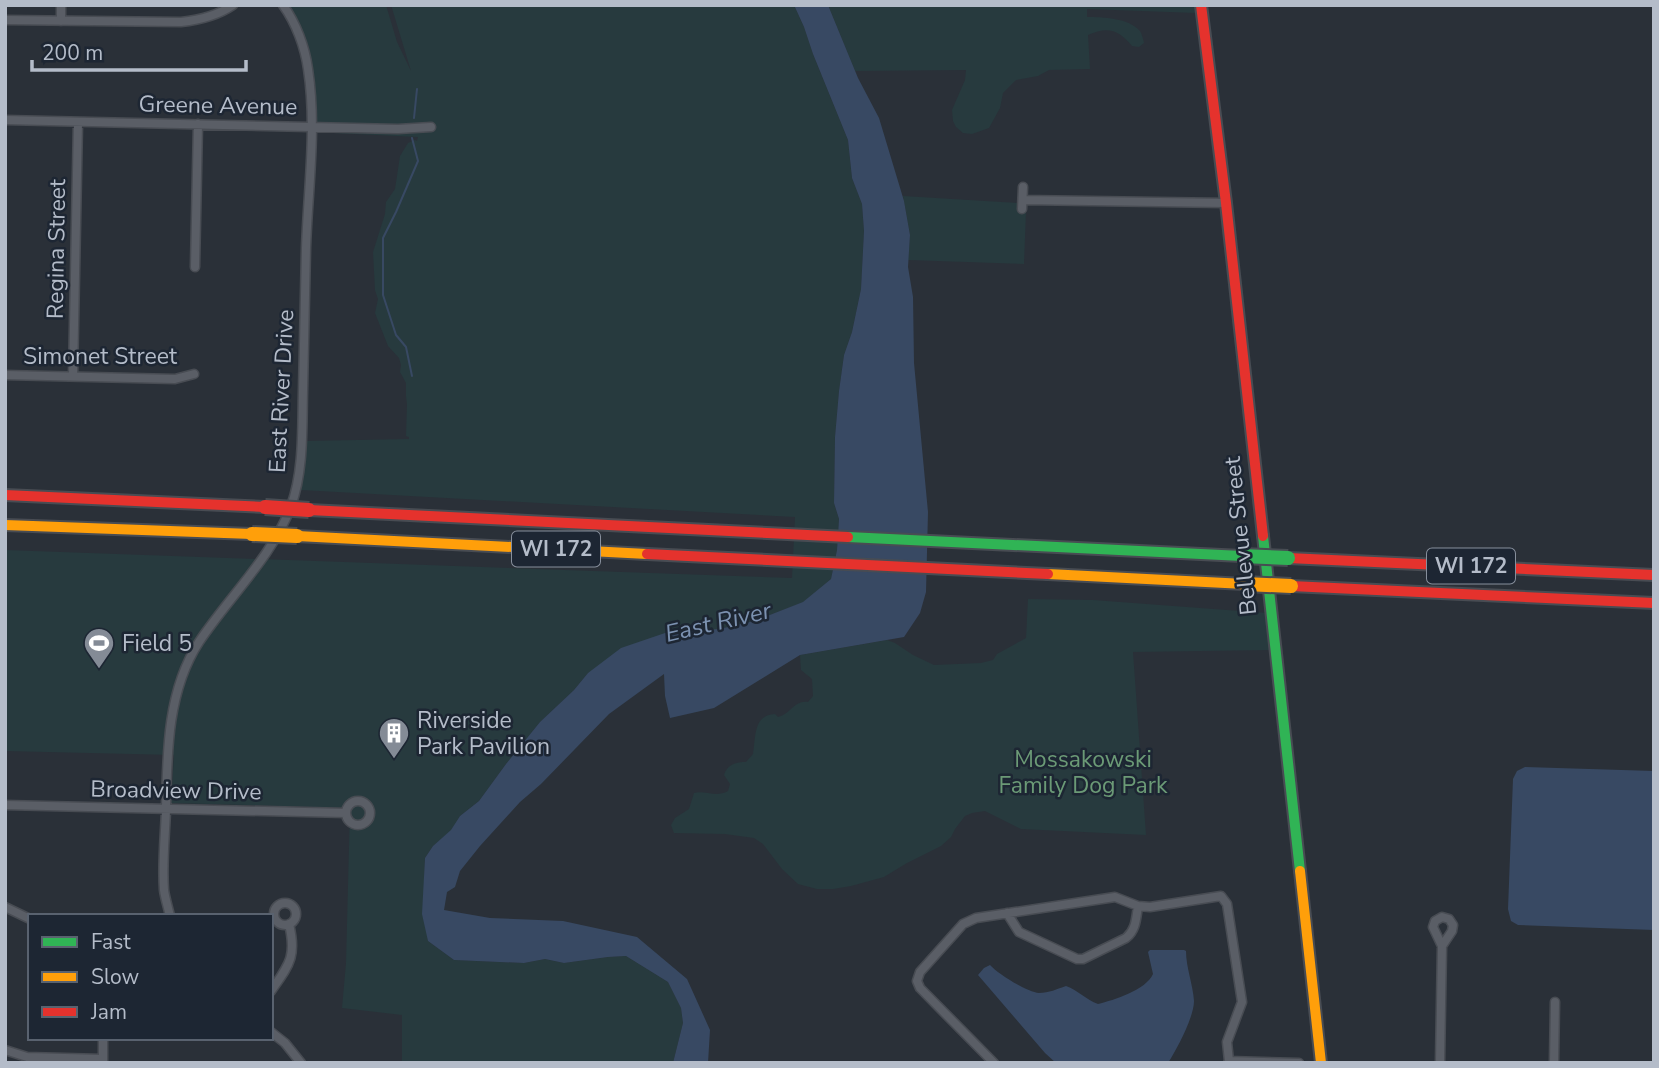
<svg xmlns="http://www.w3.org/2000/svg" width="1659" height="1068" font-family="'Nunito Sans',sans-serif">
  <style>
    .green { fill: #273a3e }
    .water { fill: #384963 }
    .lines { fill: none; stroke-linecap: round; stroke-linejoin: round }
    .stream { stroke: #384963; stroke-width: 2 }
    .street-casing { stroke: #484c53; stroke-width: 11 }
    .fast-casing { stroke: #484c53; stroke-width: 14 }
    .slow-casing { stroke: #484c53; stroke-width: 14 }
    .jam-casing { stroke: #484c53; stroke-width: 14 }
    .street { stroke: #5a5e66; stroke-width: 8 }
    .fast { stroke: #30b455; stroke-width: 10 }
    .slow { stroke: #ff9f0a; stroke-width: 10 }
    .jam { stroke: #e5322d; stroke-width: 10 }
    .fast-bridge-casing { stroke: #474c53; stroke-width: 18; stroke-linecap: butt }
    .slow-bridge-casing { stroke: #474c53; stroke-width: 18; stroke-linecap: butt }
    .jam-bridge-casing { stroke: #474c53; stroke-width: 18; stroke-linecap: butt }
    .fast-bridge { stroke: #30b455; stroke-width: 14 }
    .slow-bridge { stroke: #ff9f0a; stroke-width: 14 }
    .jam-bridge { stroke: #e5322d; stroke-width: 14 }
    .labels { text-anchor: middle; stroke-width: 5; stroke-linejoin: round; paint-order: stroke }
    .shield { fill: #1d2633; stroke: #878f9c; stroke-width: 2 }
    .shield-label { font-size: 21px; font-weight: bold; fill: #b4bcc9 }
    .street-label { font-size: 23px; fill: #b4bcc9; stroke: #1d2633 }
    .poi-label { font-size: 23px; fill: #b4bcc9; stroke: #1d2633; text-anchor: start }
    .park-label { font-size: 23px; fill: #6b9a76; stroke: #1d2633 }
    .water-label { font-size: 24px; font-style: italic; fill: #7c92b1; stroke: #1d2633 }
  </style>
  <rect width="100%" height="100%" fill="#2a3038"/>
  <!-- green -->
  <path class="green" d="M283,5H386L397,42L411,71L391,5H794L804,27L813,54L848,140L852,178L862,204L864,231L861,289L852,332L844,355L839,391L835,437L834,503L839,519L837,550L831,579L804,602L754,621L719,629L588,673L574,690L540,722L506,764L479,801L460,816L451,831L433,846L425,858L424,880L428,941L454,960L524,963L545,959L564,963L608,957L626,956L668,982L681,1008L683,1023L673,1063H402V1015L342,1008L346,963L350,808L171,803L174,755L5,751V550L792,578L795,517L301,490L306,441L409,439V437L406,436L407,404L406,396V383L400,372L401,365L399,358L388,346L375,313L378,299L375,290L373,252L385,214L386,202L395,189L400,156L408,143L415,140L417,141L418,137L312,132L308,67Z
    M828,5H1195L1196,13L1087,9V17C1103,17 1129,18 1140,31C1142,34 1143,39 1144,43L1139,47L1132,46C1119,30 1108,26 1088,35L1090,69L1049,70L1038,76L1016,80L1003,93L1000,108L989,128L972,134L963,133L956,127L953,121L952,110L965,80L966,70L855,71Z
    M903,196L1019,203V210L1026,211L1024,264L908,260L910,235Z
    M1028,599L1093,600L1267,613L1271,650L1133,652L1146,835L1021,829L985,811L972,813L965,816L955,829L951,837L941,846L907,863L884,877L851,886L833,889H817L798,884L782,869L763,844L754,838L725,834L674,833L671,825L675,818L689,809L694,793C705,790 716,798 728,791L730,784L724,775C727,765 735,762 746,762L753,754C756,737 753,715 775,714L778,717C791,714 794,700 808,702L813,696L812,679L801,670L800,655L887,640L895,643L913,655L934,665L981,663L993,660L997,654L1026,638Z"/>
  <!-- water -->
  <path class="water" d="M794,5H828L858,78L879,118L904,201L910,235L908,267L913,297L914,363L928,512L926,592L920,613L904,637L800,655L714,708L670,718L665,696L664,674L609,714L541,784L520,802L480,846L460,871L455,887L447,892L444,910L490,918L563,921L637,937L687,979L710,1030L708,1063H673L683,1023L681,1008L668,982L626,956L608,957L564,963L545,959L524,963L454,960L428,941L422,914L425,858L433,846L451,830L460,816L479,801L506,764L540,722L574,690L588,673L621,648L665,633L719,629L754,621L803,602L831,579L837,550L839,519L834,503L835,437L839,391L844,355L852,332L861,289L864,231L862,204L852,178L848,140L813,54L804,27Z
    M1525,767L1654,771V930L1518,925L1511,921L1508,909L1513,779L1517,771Z
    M1150,950H1184L1186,951C1186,968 1193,984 1194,1001C1194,1017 1177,1049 1168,1063H1056L1045,1053L978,975L984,968L990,965C998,974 1027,992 1039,993C1049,993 1057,989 1066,986C1078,990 1086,1000 1098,1004C1114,1000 1146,990 1153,974L1148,952Z"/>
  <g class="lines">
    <!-- stream -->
    <path class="stream" d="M414,118L417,89
      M412,138L418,161L396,212L383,238V295L396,335L406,347L412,376"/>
    <!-- street casing -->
    <g class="street-casing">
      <path id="street" d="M5,20L181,22C200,20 217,16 233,5
        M61,21V5
        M5,120L398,129L431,127
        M1023,200L1226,203
        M1022,209L1023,187
        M195,267L198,124
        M5,375L175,379L194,374
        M73,376L78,122
        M346 813a12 12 0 1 1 24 0a12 12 0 1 1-24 0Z
        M5,805L346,813
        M274 914a11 11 0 1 1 22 0a11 11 0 1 1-22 0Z
        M5,907L30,919
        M1007,913L1019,932L1077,959H1083L1126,938C1136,930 1136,919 1138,906
        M170,916C168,907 165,898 164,890C162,864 165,837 166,810C167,754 167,691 199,642C228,598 273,556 291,506C304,471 302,428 303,391C304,343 305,296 306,248C308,189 317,128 308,69C305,47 296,23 283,5
        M271,991C289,965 297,957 289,924
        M271,1032L285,1043L301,1063
        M103,1038V1063
        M5,1050L27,1057L103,1059
        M1229,1061L1299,1063
        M994,1063L920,988L917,981L920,972L963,924L976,918L1115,897L1138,906L1150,907L1221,896L1227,904L1242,1002L1227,1042L1229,1061L1228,1063
        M1440,1063L1442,946L1433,927L1435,921L1442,917L1449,919L1453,925L1452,931L1442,946
        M1554,1063L1555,1002"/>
    </g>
    <!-- fast casing -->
    <g class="fast-casing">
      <path id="fast" d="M1263,536L1300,871
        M848,537L1242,556"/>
    </g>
    <!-- slow casing -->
    <g class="slow-casing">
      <path id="slow" d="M5,525L252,534
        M297,536L647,554
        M1048,574L1245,584
        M1300,871L1321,1063"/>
    </g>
    <!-- jam casing -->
    <g class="jam-casing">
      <path id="jam" d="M1201,5L1226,203L1263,536
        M5,495L265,507
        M309,510L848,537
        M647,554L1048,574
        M1288,558L1654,575
        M1291,586L1654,603"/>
    </g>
    <!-- street -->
    <use href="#street" class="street"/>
    <!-- fast -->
    <use href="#fast" class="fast"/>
    <!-- slow -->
    <use href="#slow" class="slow"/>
    <!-- jam -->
    <use href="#jam" class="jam"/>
    <!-- fast-bridge casing -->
    <g class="fast-bridge-casing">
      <path id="fast-bridge" d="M1242,556L1288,558"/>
    </g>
    <!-- slow-bridge casing -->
    <g class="slow-bridge-casing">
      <path id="slow-bridge" d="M252,534L297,536
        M1245,584L1291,586"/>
    </g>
    <!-- jam-bridge casing -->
    <g class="jam-bridge-casing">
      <path id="jam-bridge" d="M265,507L309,510"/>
    </g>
    <!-- fast-bridge -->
    <use href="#fast-bridge" class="fast-bridge"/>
    <!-- slow-bridge -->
    <use href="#slow-bridge" class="slow-bridge"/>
    <!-- jam-bridge -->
    <use href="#jam-bridge" class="jam-bridge"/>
  </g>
  <!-- icons -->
  <defs>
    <g id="stadium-pin" transform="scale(1.575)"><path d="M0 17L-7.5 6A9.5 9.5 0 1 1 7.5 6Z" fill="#848b96" stroke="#1d2633"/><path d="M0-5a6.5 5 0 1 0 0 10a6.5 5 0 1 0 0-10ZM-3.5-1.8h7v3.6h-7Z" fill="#fff"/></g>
    <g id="building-pin" transform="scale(1.575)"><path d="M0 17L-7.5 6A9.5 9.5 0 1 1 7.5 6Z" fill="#848b96" stroke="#1d2633"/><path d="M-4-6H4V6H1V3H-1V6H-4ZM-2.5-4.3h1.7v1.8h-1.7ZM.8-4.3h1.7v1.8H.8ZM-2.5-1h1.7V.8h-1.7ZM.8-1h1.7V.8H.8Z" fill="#fff"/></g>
  </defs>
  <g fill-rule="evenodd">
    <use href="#stadium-pin" x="99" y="643"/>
    <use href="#building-pin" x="394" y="733"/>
  </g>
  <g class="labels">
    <!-- shield labels -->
    <g class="shield">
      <rect x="512" y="531.5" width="88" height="35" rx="5"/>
      <rect x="1427" y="548.5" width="88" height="35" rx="5"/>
    </g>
    <g class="shield-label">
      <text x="556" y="556">WI 172</text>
      <text x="1471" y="573">WI 172</text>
    </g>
    <!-- street labels -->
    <g class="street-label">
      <text transform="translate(218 105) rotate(1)" y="8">Greene Avenue</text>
      <text transform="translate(56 249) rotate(-89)" y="8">Regina Street</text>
      <text x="100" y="364">Simonet Street</text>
      <text transform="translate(281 391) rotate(-87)" y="8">East River Drive</text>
      <text transform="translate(1240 536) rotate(-96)" y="8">Bellevue Street</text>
      <text transform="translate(176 790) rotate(1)" y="8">Broadview Drive</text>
    </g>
    <!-- poi labels -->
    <g class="poi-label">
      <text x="122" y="651">Field 5</text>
      <text x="417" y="728">Riverside<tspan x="417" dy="26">Park Pavilion</tspan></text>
    </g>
    <!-- park labels -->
    <g class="park-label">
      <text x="1083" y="767">Mossakowski<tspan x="1083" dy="26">Family Dog Park</tspan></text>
    </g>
    <!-- water labels -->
    <g class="water-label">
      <text transform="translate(718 622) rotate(-13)" y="8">East River</text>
    </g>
  </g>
  <!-- border -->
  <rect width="1659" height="1068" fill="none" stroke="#b4bcc9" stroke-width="14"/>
  <!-- legend -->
  <rect x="28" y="914" width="245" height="126" fill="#1d2633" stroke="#59626f" stroke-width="2"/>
  <rect x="42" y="937" width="35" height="10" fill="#30b455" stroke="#59626f" stroke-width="2"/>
  <text x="91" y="949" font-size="21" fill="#b4bcc9">Fast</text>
  <rect x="42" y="972" width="35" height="10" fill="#ff9f0a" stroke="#59626f" stroke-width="2"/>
  <text x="91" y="984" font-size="21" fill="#b4bcc9">Slow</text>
  <rect x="42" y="1007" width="35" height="10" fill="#e5322d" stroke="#59626f" stroke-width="2"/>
  <text x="91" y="1019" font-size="21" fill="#b4bcc9">Jam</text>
  <!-- scale -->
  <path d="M32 60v10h214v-10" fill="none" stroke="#b4bcc9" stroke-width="3.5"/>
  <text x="42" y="60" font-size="21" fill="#b4bcc9" stroke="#1d2633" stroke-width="5" paint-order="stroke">200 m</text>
</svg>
